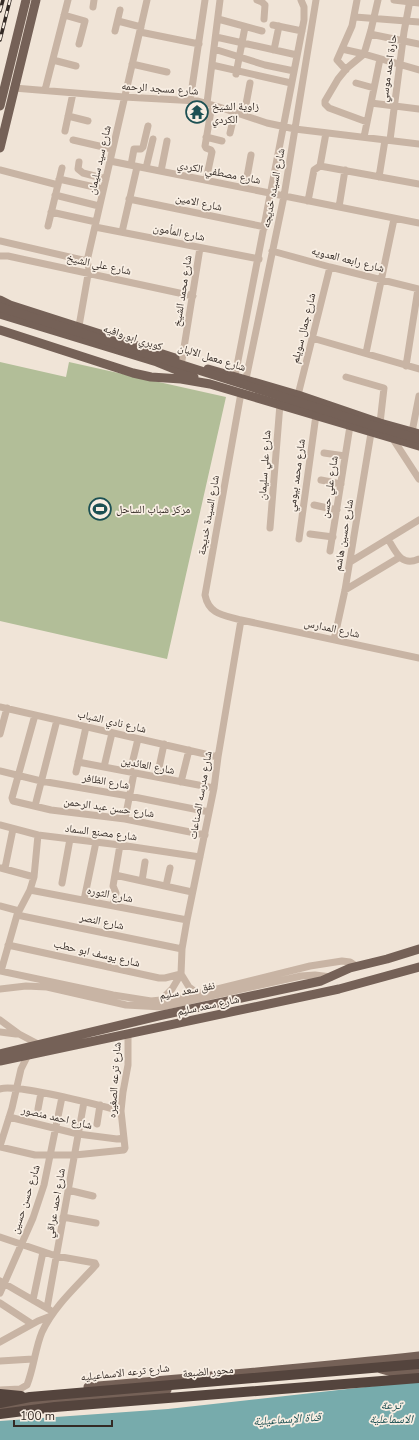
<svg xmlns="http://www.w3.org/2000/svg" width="419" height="1440" font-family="'Nunito Sans','Noto Naskh Arabic',sans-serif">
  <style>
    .green { fill: #b2be98 }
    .water { fill: #77abac }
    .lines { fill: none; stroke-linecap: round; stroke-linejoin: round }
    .minor { stroke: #c8b4a4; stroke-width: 7 }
    .major { stroke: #756157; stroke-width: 9 }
    .highway { stroke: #54443d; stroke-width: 10 }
    .rail-casing { stroke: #332a25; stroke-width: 3.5 }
    .rail { stroke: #f8eee3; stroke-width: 2; stroke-dasharray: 6; stroke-linecap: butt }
    .major-bridge { stroke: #756157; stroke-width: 9 }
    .highway-bridge { stroke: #54443d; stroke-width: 10 }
    .labels { text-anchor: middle; stroke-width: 3.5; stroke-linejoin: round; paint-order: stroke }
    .street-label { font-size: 11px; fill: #332a25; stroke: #f8eee3 }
    .poi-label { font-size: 11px; fill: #332a25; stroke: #f8eee3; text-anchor: start }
    .water-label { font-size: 12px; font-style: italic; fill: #1c5053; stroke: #f8eee3 }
  </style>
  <rect width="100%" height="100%" fill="#f0e4d7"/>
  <!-- green -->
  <path class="green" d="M0,362L66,377L69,362L226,397L167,659L0,621Z"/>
  <!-- water -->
  <path class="water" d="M419,1381V1440H0V1421L168,1409Z"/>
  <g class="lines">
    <!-- minor -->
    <path class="minor" d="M257,0L262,2L265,5L264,19
      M394,0L419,3
      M93,7L94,0
      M64,15L85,21L79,44
      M355,17L419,22
      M218,19L262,31
      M118,21L141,27
      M273,25L302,31
      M115,31L120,10
      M140,32L199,44
      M370,34L419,44
      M216,37L297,55
      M214,49L265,65L294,71
      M342,49L364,54L419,70
      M274,50L279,26
      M53,60L76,66
      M132,64L167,72
      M212,65L291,83
      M346,70L337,60L352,26L357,0
      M236,74L245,27
      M356,83L374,88
      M14,88L124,97L198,101L219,107L267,123L295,129L419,144
      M45,90L68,0
      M190,101L205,0
      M207,103L220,0
      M371,103L419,109
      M244,115L250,83
      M68,116L88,121
      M367,122L329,108L325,104V101L338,79L347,68L364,54L371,30L378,0
      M65,131L73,93
      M230,133L235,112
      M206,137L222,141
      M364,137L380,59
      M73,140L112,149
      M390,140L404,32L410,0
      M110,161L419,223
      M79,162L78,169L83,173L106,179
      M131,165L134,149H141L143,147L148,126
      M320,166L326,133
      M146,168L153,139
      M0,170L58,185
      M161,171L167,141
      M379,177L385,140
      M59,179L103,189
      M206,180L212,152L211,150L206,148L205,146L212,105
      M245,188L251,155
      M55,195L99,206
      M129,199L265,227
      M308,201L314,170L320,166L419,184
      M339,207L345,170
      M51,212L96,222
      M48,226L62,168
      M95,227L259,259
      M122,232L137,167
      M0,241L87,261
      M272,251L330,267L419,289
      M0,256H8L193,296
      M79,326L89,269L87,261L147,0
      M312,338L419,369
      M366,353L394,219
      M182,360L200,248
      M406,366L418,289
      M235,376L304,20V7L301,0
      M346,377L384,388L380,423
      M246,379L284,196L316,0
      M241,393L205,595C209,615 224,615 241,620L419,658
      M298,395L330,267
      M412,432L419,396
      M393,439L419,479
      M324,453L345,456
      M321,480L341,484
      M314,505L337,510
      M270,528L280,404
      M310,534L333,537
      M299,539L316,415
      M388,539C396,552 401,567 419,559
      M330,551L350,426
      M350,562L419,520
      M345,590L400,557
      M334,640L345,590L371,433
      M0,707L218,757
      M35,715L12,798L13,801L51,810L125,819L205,835
      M0,734L7,708
      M78,762L214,788
      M104,767L112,733
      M0,771L41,781L129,796L209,812
      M76,772L86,727
      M130,772L138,739
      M157,777L164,744
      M181,782L189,750
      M35,806L57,720
      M125,819L134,773
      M0,825L38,835L120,845L200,857
      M1,868L34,877
      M5,868L13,829
      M115,875L192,892
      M142,881L145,862
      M62,883L70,839
      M166,886L170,868
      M30,890L187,920
      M84,900L96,842
      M0,906L19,911
      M113,906L116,893L113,886L120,845
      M17,915L182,949
      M8,945L159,978H165L181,974
      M0,971L113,995L151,1001L181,998L310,966L342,961L350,962L356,966
      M1,971L17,915L30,890L34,877L38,835
      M0,989L26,986L47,987L126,1005L162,1007L301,976L315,975L331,977
      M197,993L189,987L181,974L182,949L187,920L214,788L218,757L241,620
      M160,1001L172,989L181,974
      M0,1020L19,1034L38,1044
      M0,1032L16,1034
      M0,1089C14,1083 102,1106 121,1111
      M38,1109L41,1093
      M9,1117L78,1134L117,1139L124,1138
      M97,1124L100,1105
      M0,1146L12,1108L21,1069L28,1055
      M0,1147L35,1155H75L124,1150L125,1148L121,1111L123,1092L128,1065V1034
      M68,1190L93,1196
      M63,1217L96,1223
      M0,1237L56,1256L95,1263L96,1265C77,1286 54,1306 42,1332C35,1349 34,1367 27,1385L20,1389L0,1390
      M0,1281L50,1310
      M0,1293L33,1218L44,1185L62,1097
      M33,1300L43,1252
      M0,1303L32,1324
      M47,1308L84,1102
      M0,1342L38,1321L51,1316
      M0,1361L33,1359"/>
    <!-- major -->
    <path class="major" d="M0,106L26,0
      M0,148L36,0
      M0,300L10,305L175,358
      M0,314L157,362L194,377
      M0,330L133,373L151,377L181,379L210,384L419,446
      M208,369L298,395L380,423L419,434
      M0,1054L158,1016L321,981L350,968L387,959L419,949
      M0,1061L339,989L419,967
      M381,1369L395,1373L419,1372
      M88,1387C198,1377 309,1368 419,1356
      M0,1408L167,1390"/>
    <!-- highway -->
    <path class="highway" d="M0,1414L55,1407L419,1378"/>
    <!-- rail casing -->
    <g class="rail-casing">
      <path id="rail" d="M0,11L3,0
        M0,40L10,0"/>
    </g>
    <!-- rail -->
    <use href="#rail" class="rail"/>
    <!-- major-bridge -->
    <path class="major-bridge" d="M0,307L368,424L419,439"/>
    <!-- highway-bridge -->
    <path class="highway-bridge" d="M0,1394L21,1396
      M0,1403L30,1397L419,1364"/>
  </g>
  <!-- icons -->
  <defs>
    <g id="temple-ring" transform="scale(1.15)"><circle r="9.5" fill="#f8eee3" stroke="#1c5053" stroke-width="1.5"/><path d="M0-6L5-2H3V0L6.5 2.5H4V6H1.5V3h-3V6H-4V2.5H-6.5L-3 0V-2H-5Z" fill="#1c5053"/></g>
    <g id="stadium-ring" transform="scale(1.15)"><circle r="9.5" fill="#f8eee3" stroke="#1c5053" stroke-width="1.5"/><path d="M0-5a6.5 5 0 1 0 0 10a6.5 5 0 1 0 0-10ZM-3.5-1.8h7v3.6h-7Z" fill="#1c5053"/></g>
  </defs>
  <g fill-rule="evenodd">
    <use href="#temple-ring" x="197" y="112"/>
    <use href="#stadium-ring" x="100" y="509"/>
  </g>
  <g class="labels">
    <!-- street labels -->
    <g class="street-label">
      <text transform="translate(388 68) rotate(-82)" y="4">حارة احمد موسي</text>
      <text transform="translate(160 88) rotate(4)" y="4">شارع مسجد الرحمه</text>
      <text transform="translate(99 160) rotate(-77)" y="4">شارع سيد سليمان</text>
      <text transform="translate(219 172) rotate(11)" y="4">شارع مصطفي الكردي</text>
      <text transform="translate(273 188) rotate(-79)" y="4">شارع السيده خديجه</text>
      <text transform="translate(199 202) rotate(12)" y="4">شارع الامين</text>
      <text transform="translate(179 232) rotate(11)" y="4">شارع المأمون</text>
      <text transform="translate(348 259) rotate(14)" y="4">شارع رابعه العدويه</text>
      <text transform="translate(99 264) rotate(12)" y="4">شارع علي الشيخ</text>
      <text transform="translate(182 291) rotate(-81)" y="4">شارع محمد الشيخ</text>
      <text transform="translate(303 328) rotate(-76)" y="4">شارع جمال سويلم</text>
      <text transform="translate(133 337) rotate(18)" y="4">كوبري ابو وافيه</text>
      <text transform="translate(212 357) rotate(17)" y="4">شارع معمل الالبان</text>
      <text transform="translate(264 465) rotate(-86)" y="4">شارع علي سليمان</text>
      <text transform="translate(296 475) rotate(-82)" y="4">شارع محمد بيومي</text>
      <text transform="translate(329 487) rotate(-81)" y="4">شارع علي حسن</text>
      <text transform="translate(208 515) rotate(-80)" y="4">شارع السيدة خديجة</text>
      <text transform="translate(343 535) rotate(-80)" y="4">شارع حسين هاشم</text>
      <text transform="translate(332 628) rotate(12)" y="4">شارع المدارس</text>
      <text transform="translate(112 721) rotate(13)" y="4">شارع نادي الشباب</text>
      <text transform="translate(148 765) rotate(11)" y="4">شارع العائدين</text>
      <text transform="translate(106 781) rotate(10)" y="4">شارع الظافر</text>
      <text transform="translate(200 795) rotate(-80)" y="4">شارع مدرسه الصناعات</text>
      <text transform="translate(109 807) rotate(8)" y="4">شارع حسن عبد الرحمن</text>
      <text transform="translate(101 832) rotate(7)" y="4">شارع مصنع السماد</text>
      <text transform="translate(110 894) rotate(11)" y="4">شارع الثوره</text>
      <text transform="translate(102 921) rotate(12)" y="4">شارع النصر</text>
      <text transform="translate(97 953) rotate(13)" y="4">شارع يوسف ابو حطب</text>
      <text transform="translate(187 990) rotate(-11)" y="4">نفق سعد سليم</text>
      <text transform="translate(208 1005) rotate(-12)" y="4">شارع سعد سليم</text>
      <text transform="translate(114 1080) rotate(-86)" y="4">شارع ترعه الصغيره</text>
      <text transform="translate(57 1117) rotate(13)" y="4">شارع احمد منصور</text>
      <text transform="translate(25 1199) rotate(-72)" y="4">شارع حسن حسين</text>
      <text transform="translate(55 1203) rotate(-80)" y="4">شارع احمد عراقي</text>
      <text transform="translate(208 1371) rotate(-5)" y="4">محور الضبعة</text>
      <text transform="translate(125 1372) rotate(-6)" y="4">شارع ترعه الاسماعيليه</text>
    </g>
    <!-- poi labels -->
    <g class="poi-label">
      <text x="212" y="110">زاوية الشيخ<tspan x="212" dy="13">الكردي</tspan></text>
      <text x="116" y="513">مركز شباب الساحل</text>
    </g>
    <!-- water labels -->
    <g class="water-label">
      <text x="391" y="1409">ترعة<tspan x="391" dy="14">الاسماعلية</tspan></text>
      <text transform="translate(287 1419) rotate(-4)" y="4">قناة الإسماعيلية</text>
    </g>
  </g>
  <!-- scale -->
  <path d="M14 1420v6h98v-6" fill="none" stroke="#332a25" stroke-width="2"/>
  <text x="20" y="1420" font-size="12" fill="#332a25" stroke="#f8eee3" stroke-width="3" paint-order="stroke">100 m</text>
</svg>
